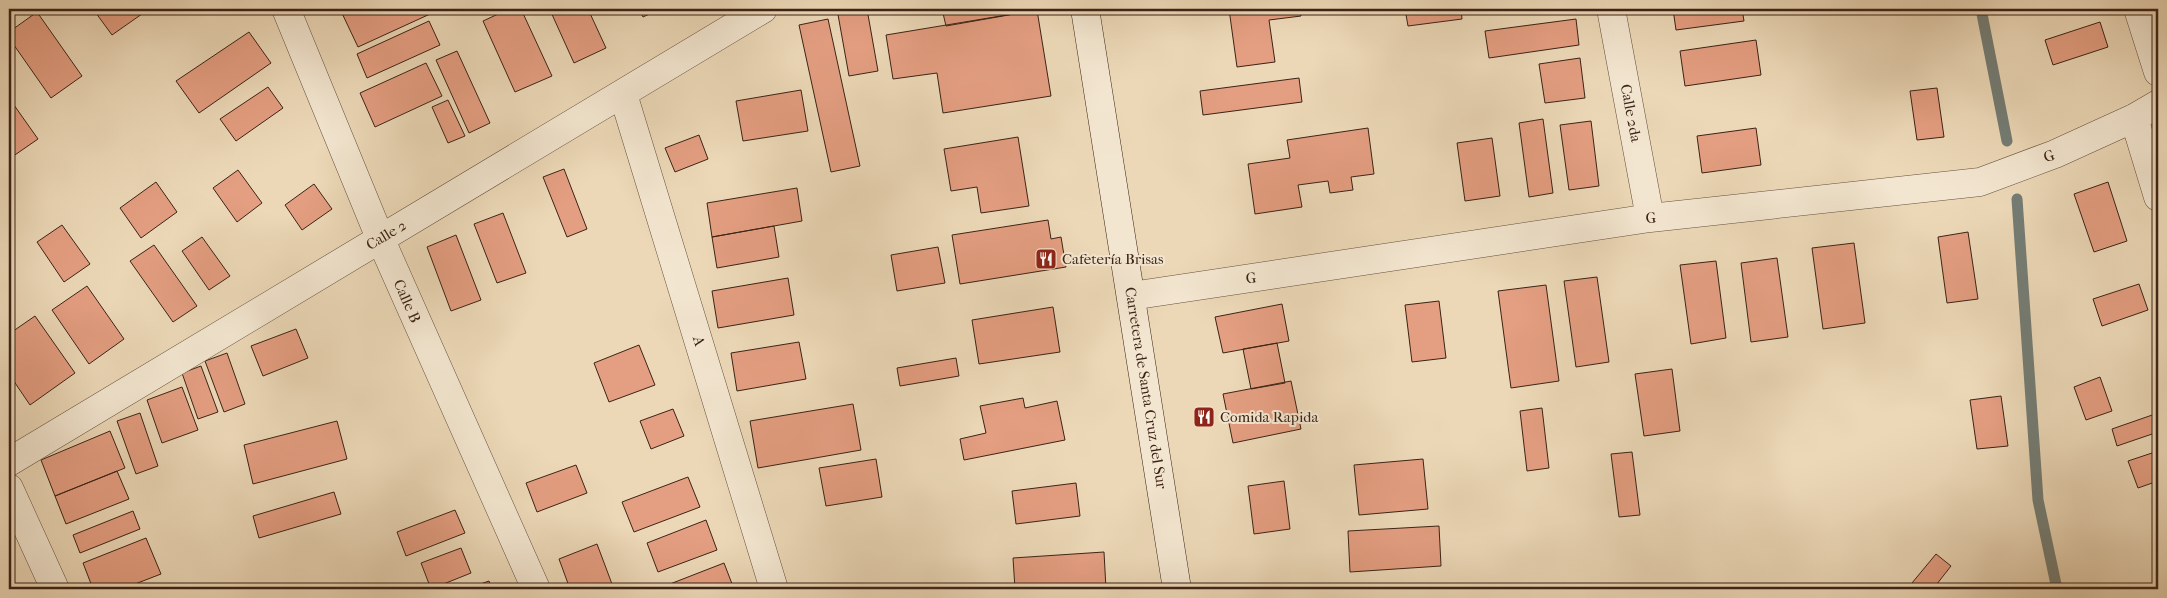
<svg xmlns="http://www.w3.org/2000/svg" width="2167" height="598" font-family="'IM FELL French Canon',serif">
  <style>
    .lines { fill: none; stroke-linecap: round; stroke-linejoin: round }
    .stream { stroke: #747d75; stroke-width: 11 }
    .building { fill: #e49e81; stroke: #3b2316 }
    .minor-casing { stroke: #67503e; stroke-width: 29 }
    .secondary-casing { stroke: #3b2316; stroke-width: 29 }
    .minor { stroke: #f3e6d0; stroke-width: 28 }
    .secondary { stroke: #f3e6d0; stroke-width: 28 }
    .labels { text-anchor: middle; stroke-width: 4; stroke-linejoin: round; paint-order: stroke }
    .street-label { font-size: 15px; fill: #3b2316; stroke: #f3e6d0 }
    .poi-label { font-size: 15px; fill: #3b2316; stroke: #f3e6d0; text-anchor: start }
  </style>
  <rect width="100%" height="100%" fill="#ecd8b7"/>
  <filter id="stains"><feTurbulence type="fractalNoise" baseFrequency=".004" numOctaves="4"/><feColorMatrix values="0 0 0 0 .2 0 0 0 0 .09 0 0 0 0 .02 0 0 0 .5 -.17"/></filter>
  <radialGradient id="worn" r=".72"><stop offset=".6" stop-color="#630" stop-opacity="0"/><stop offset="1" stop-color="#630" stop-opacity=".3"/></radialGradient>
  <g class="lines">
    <!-- stream -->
    <path class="stream" d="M1981,9L2007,141
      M2017,199L2038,500L2057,589"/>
  </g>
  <!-- building -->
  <path class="building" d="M93,9H149L112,35Z
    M340,9H441L358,47Z
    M509,9H521L552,76L515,92L483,21Z
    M552,9H588L606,48L574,63L550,10Z
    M639,9H660L643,17Z
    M837,9H867L878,71L849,76Z
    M942,9H1036L1037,10L946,26Z
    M1229,9H1300L1301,16L1269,20L1275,62L1237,67Z
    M1405,9H1461L1462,19L1408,26Z
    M1673,9H1742L1744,21L1676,30Z
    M1037,10L1051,96L943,113L937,73L893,79L886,35Z
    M37,12L82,76L51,98L9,38V32Z
    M828,19L860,166L831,172L799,25Z
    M1576,19L1579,45L1489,58L1485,31Z
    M429,21L440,45L367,78L357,54Z
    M2100,22L2108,47L2053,65L2045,40Z
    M249,32L271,63L199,113L176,81Z
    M1756,40L1761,75L1685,86L1680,51Z
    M457,51L490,123L469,133L436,60Z
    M1580,58L1585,98L1545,103L1539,64Z
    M426,63L442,96L375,127L360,93Z
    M1299,78L1302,102L1203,115L1200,91Z
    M268,87L283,108L236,141L220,119Z
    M1937,88L1944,137L1917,140L1910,91Z
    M801,90L808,131L743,141L736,101Z
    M9,98L38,139L9,159Z
    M448,100L465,136L448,143L432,107Z
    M1543,119L1553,193L1529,197L1519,123Z
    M1591,121L1599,186L1569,190L1560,125Z
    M1368,128L1374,174L1351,177L1353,190L1330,193L1328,181L1298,185L1302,207L1255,214L1248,164L1290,158L1287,140Z
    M1756,128L1761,165L1702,173L1697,136Z
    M699,135L708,159L675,172L665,148Z
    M1018,137L1029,206L981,213L977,187L951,191L944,149Z
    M1492,138L1500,196L1465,201L1457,143Z
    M564,169L587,229L567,237L543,177Z
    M238,170L262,203L237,222L213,188Z
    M156,182L177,212L141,238L120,208Z
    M2108,182L2127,241L2094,252L2074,194Z
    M314,184L332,209L302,230L285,205Z
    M797,188L802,221L712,237L707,203Z
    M503,213L526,273L497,283L474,224Z
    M1048,220L1051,239L1061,237L1066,267L960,284L952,235Z
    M62,225L90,264L64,282L37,242Z
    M774,226L779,257L717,268L712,237Z
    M1968,232L1978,299L1947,303L1938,237Z
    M456,235L481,300L451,311L427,247Z
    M202,237L230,276L209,290L182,251Z
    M1854,243L1865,323L1823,329L1812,248Z
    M154,245L197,306L173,322L130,261Z
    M938,247L945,283L897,291L891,255Z
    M1777,258L1788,337L1751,342L1741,263Z
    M1716,261L1726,338L1691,344L1680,265Z
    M1597,277L1609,362L1576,367L1564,281Z
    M788,278L794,315L718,328L712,291Z
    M2139,284L2148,310L2102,326L2093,299Z
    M1546,285L1559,381L1511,388L1498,291Z
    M87,286L124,339L89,364L52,310Z
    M1439,301L1446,358L1412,362L1405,305Z
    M1282,304L1289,341L1223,353L1215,317Z
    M1053,307L1060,352L979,364L972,320Z
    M35,316L75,373L30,405L9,374V334Z
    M296,329L308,358L263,376L251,346Z
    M799,342L806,379L737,391L731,353Z
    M1277,343L1285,383L1251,389L1243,349Z
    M639,345L655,385L609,402L594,363Z
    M227,353L245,404L224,412L205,361Z
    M956,358L959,376L900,386L897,368Z
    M201,366L218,412L198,419L182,373Z
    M1672,369L1680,431L1644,436L1635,374Z
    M2100,377L2112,411L2086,420L2074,387Z
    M1291,381L1301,429L1233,443L1223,394Z
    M182,387L198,430L162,443L147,400Z
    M2001,396L2008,446L1977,449L1970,400Z
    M1023,398L1025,408L1057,401L1065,440L964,460L960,439L986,433L980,406Z
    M853,404L861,450L758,468L750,421Z
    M1542,408L1549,468L1527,471L1520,411Z
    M673,409L684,436L651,449L640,421Z
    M140,413L158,466L136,474L117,421Z
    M2158,413V432L2117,446L2112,429Z
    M337,421L347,459L253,484L244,445Z
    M110,431L125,468L55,496L41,460Z
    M2158,451V481L2138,488L2128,461Z
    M1632,452L1640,515L1619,517L1611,454Z
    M876,459L882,497L826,506L819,468Z
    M1423,459L1428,509L1359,515L1354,465Z
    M576,465L587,493L537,512L526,483Z
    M117,471L129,499L66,524L55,496Z
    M688,477L700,507L634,532L622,502Z
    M1284,481L1290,529L1254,534L1248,486Z
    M1076,483L1080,516L1016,524L1012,491Z
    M334,492L341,514L259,538L253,516Z
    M455,510L465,533L406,556L397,532Z
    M133,511L140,529L80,553L73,535Z
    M706,520L717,550L658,572L647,543Z
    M1439,526L1441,566L1350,572L1348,531Z
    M146,538L161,574L122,589H93L83,563Z
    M597,544L612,584L597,589H570L559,559Z
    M461,548L471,573L431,589L421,563Z
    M1104,552L1106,589H1015L1013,558Z
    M1936,554L1951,566L1933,589H1907Z
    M724,563L734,589H672L670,584Z
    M489,581L492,589H466Z"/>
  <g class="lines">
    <!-- minor casing -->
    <g class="minor-casing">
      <path id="minor" d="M286,9L380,238L536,589
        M1611,9L1650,218
        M2138,9L2158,72
        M623,94L774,589
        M2134,118L2158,197
        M1131,296L1650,218L1980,182L2055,154L2134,118L2158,104
        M9,462L763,9
        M9,488L55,589"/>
    </g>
    <!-- secondary casing -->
    <g class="secondary-casing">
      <path id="secondary" d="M1085,9L1177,589"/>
    </g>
    <!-- minor -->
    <use href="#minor" class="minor"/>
    <!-- secondary -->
    <use href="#secondary" class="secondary"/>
  </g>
  <!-- icons -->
  <defs>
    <g id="restaurant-square" transform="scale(1.125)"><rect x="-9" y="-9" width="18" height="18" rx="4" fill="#8f2418" stroke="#f3e6d0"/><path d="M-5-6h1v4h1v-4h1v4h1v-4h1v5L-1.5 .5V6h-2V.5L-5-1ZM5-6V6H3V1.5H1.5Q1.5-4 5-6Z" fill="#fff"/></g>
  </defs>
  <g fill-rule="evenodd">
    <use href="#restaurant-square" x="1046" y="259"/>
    <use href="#restaurant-square" x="1204" y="417"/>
  </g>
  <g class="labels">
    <!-- street labels -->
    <g class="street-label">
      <text transform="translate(1631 113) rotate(79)" y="5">Calle 2da</text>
      <text transform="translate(2049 156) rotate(-22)" y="5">G</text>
      <text transform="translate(1651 218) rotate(-7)" y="5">G</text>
      <text transform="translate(386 235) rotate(-31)" y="5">Calle 2</text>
      <text transform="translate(1251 278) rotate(-8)" y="5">G</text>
      <text transform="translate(407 301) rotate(66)" y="5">Calle B</text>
      <text transform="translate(699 341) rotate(73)" y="5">A</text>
      <text transform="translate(1146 388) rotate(81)" y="5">Carretera de Santa Cruz del Sur</text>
    </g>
    <!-- poi labels -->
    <g class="poi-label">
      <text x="1062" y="264">Cafetería Brisas</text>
      <text x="1220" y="422">Comida Rapida</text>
    </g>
  </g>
  <!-- margin -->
  <rect width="2167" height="598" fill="none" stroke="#ecd8b7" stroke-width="30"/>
  <rect x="10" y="10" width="2147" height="578" fill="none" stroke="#3b2316" stroke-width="2.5"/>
  <rect x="15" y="15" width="2137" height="568" fill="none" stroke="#3b2316"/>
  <rect width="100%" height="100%" filter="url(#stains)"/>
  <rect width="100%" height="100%" fill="url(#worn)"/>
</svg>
